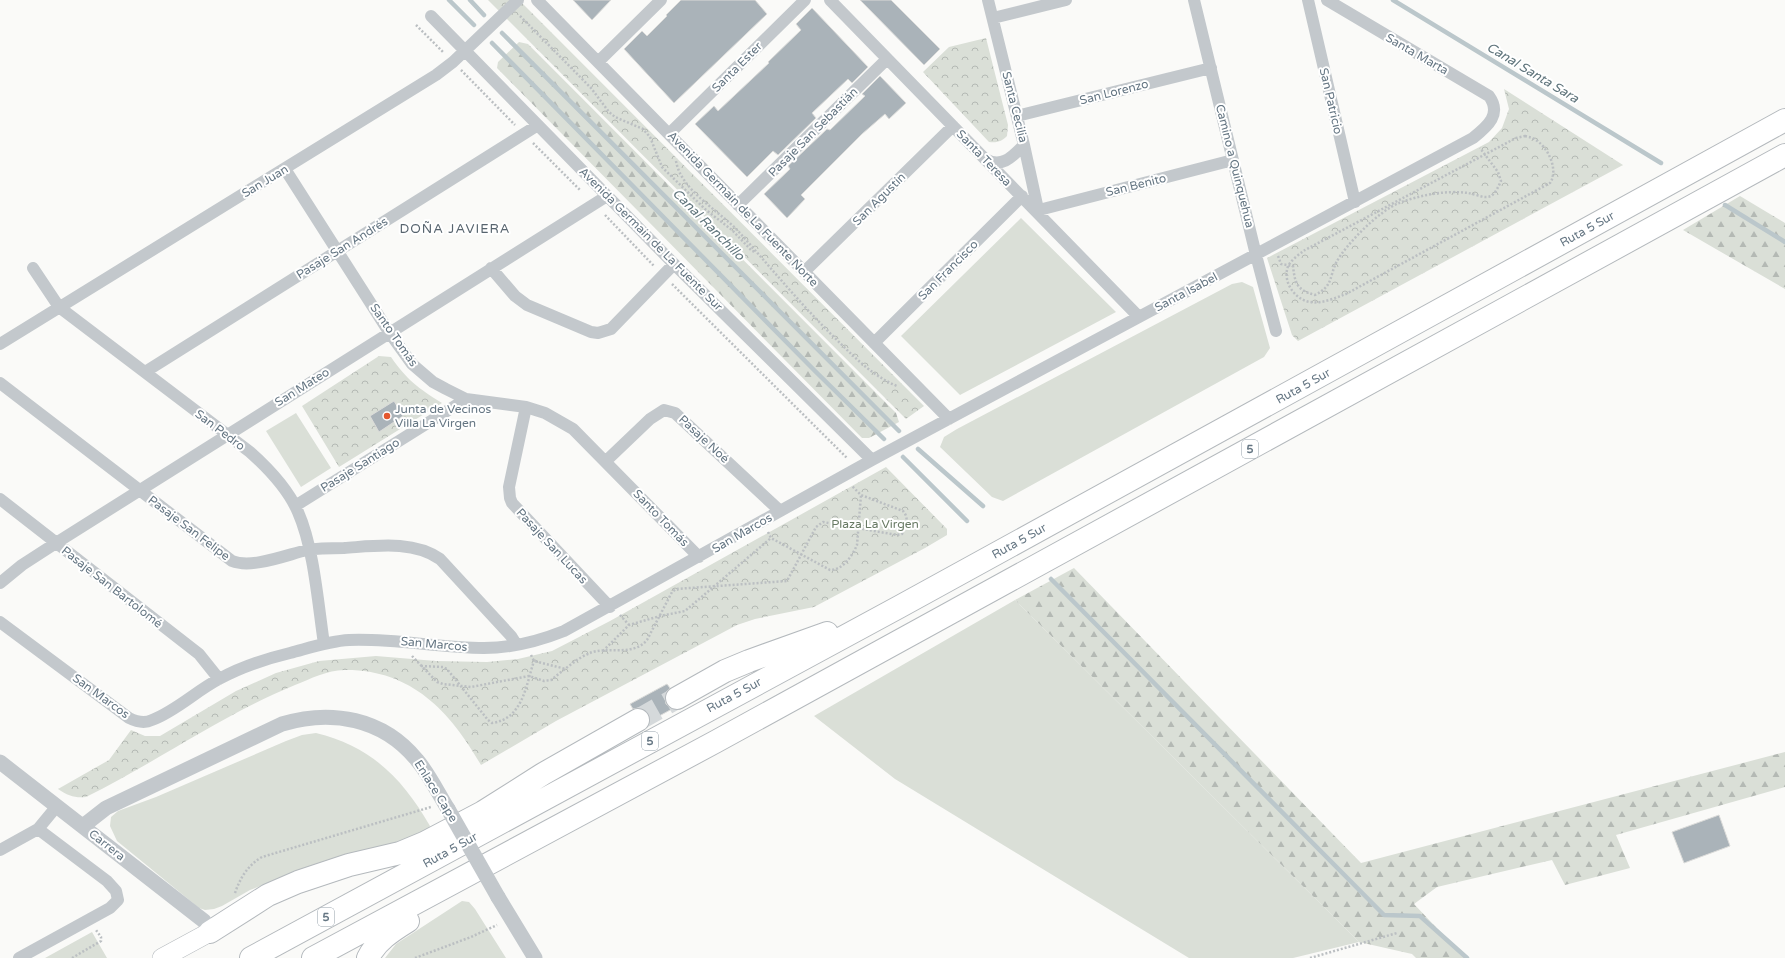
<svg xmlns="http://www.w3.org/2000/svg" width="1785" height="958" font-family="'Varela Round',sans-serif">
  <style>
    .green { fill: #dadfd7 }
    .forest { fill: url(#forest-firs) }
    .park { fill: url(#park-crowns) }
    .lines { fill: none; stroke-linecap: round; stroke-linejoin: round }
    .stream { stroke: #bbc7cb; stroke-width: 4.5 }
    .building { fill: #aab3b9; stroke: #dcdcda }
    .motorway-tunnel { stroke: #d5d9db; stroke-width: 22; stroke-dasharray: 22 11; stroke-linecap: butt }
    .primary-casing { stroke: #b5babe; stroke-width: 20 }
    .motorway-casing { stroke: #b4b9bd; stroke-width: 24 }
    .path { stroke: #bbbfc2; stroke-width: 2.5; stroke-dasharray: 2 2; stroke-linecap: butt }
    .minor { stroke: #c3c8cc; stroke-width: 12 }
    .tertiary { stroke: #c3c8cc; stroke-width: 15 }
    .primary { stroke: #fff; stroke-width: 19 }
    .motorway { stroke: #fff; stroke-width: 22 }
    .tertiary-bridge { stroke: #c3c8cc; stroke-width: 15 }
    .poi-dot { fill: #e4572e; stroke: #fff; stroke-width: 1.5 }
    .labels { text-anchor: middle; stroke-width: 4; stroke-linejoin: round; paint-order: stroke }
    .shield { fill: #fff; stroke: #939fa8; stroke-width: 1 }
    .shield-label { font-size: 11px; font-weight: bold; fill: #657683 }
    .street-label { font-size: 12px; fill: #657683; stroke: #fff }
    .poi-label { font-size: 12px; fill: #657683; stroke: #fff; text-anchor: start }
    .park-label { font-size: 12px; fill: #687a64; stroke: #fff }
    .water-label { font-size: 13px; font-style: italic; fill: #60757c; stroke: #fff }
    .neighbourhood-label { font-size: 13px; letter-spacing: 1px; fill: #57646e; stroke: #fff }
  </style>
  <defs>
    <pattern id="forest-firs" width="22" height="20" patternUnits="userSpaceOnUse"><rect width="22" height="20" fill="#dadfd7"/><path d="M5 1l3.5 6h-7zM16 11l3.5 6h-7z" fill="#b4b9b4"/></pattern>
    <pattern id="park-crowns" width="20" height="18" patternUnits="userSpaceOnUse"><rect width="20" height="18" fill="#dadfd7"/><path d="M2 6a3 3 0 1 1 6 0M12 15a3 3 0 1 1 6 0" fill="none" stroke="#b4b9b4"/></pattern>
  </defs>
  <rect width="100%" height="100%" fill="#fafaf8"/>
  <!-- green -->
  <path class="green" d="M1021,218L1116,312L960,395L901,336Z
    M1242,282L1253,287L1270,348L1264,357L1003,501L992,497L940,447L944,437L957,429L1232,284Z
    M296,413L331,468L301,487L266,431Z
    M1015,600L1359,942L1293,958H1189L895,779L814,716Z
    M316,733C371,746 403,779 430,826L427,832L403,844L273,881L250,890L222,906L214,909L205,910L199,908L117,841L110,826L111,817L118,811L156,797L286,741L302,735Z
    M462,901L469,902L475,909L506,958H385L396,944Z
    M92,932L107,958H45Z"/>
  <!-- forest -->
  <path class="forest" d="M519,42L528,44L896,413L899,422L869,438H862L497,68L498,62Z
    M1740,196L1785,223V289L1683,230Z
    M1074,568L1361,863L1785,752V787L1616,835L1630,868L1565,885L1552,860L1437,887L1414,904L1465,958H1416L1412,954L1359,942L1015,600Z"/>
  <!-- park -->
  <path class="park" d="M488,0H519L924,406L906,419Z
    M986,38L1008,125L1007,136C1002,141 998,143 989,142L923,72L949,47Z
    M1504,89L1623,165L1298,341L1292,335L1267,258L1489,142L1502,128L1509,109Z
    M379,356L391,357C407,380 418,388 442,403L339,467L302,406Z
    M886,467L947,529V535L925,548L814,607L755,619L737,625L556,721L481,765C450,711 411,669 344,670C328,670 310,679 295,685C222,715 157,762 86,797C75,798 68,796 58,789L109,760L131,730L145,736H160L236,691L276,673L319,661L376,656L436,661L487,662L518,659L552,651L610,621Z"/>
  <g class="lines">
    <!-- stream -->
    <path class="stream" d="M449,0L474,25
      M470,0L484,15
      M1393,0L1661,163
      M502,33L899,431
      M492,43L815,371L884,439
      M1725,205L1785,242
      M918,449L983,506
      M903,457L967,521
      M1051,579L1384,915L1420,916L1467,958"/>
  </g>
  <!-- building -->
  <path class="building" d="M573,0H611L592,20Z
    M681,0H755L767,14L674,103L624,49L642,31L647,36L667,16L666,15Z
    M860,0H891L940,49L924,65Z
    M812,8L868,67L852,83L848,79L812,113L816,118L778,155L773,151L747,177L695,124L714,106L718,111L769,63L768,62L801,30L796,24Z
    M880,76L906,103L889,119L885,114L862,134L801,195L805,199L787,218L764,194L790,169L788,166L827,129L830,130L865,96L862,94Z
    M394,401L403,416L379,432L370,416Z
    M667,684L670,688L666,692L665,698L666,704L672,709L650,721L649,714L645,709L638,708L633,709L630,704Z
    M1719,815L1730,846L1684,863L1672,832Z"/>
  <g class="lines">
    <!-- motorway-tunnel -->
    <path class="motorway-tunnel" d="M638,720L677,698"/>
    <!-- primary casing -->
    <g class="primary-casing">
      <path id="primary" d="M162,958L210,932"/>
    </g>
    <!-- motorway casing -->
    <g class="motorway-casing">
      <path id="motorway" d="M677,698L725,671L749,661L827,633
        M210,932L268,895L298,882L349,865L400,853L424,843L483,812L543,774L638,720
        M251,958L899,607L1785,120
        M313,958L715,742L1785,155
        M368,958C376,941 392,931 408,921"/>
    </g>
    <!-- path -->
    <path class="path" d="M520,16L591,88L609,112L615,117L643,129L650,137L662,167L666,171L706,210L732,230L752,251L756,252
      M416,25L444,53
      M461,70L515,125
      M1525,136C1528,137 1531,137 1534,139C1548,146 1559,170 1550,183L1346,294C1335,298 1322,304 1310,302C1296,300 1284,284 1287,270C1288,262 1298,255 1305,250L1516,138Z
      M533,143L580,190
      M676,161C681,191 720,211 739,232C772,269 802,306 837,340C855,358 873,376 897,386
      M605,215L654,266
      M1278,256L1281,264L1293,266C1295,284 1297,290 1315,295C1333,286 1329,278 1336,263C1345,245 1380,210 1399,203C1420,195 1446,190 1468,193C1475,194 1484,199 1491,196C1496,193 1499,185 1501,181L1498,172L1480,148
      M672,284L847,458
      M768,532L771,538L830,570C843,570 852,556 857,545L861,495
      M620,615L629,625
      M603,651L629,625L660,616L685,611L771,538
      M531,655L534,661L566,669
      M412,656L437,682L443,684L471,687L529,676L544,681L551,680C563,671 577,658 590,653C606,646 633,657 647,640L672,592L676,589L787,581L816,527L823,522L897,535L902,534C905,525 910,519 903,511L861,495L852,486
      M421,666L443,667L447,669L488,720L492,723C523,719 526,685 534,661
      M235,893C240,878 248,865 262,857L431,807
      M72,958L101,941V937L96,930
      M415,958L471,937L497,925
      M1310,958L1397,933"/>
    <!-- minor -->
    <path class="minor" d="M537,0L949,419
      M830,0L1139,317
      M988,0L1024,145L1039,214
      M1194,0L1256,255L1276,331
      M1308,0L1355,202
      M431,16L674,264L872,460
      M993,18L1066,0
      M598,62L661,0
      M1017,116L1211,68
      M669,134L805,0
      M985,159C1002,169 1013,156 1024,145
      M285,169L389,332L412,364L433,382L446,389L466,399L526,407L545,413L573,429L699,557
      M738,205L887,59
      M1039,210L1233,160
      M33,268L59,307L250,452C269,469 288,489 298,512C314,548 318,604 324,644
      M491,268L515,296L527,305L591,332L598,333L611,329L674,264
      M804,272L953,126
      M874,343L1022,196
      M0,344L436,75L453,62L518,0
      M145,372L538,125
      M0,383L232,561C252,569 286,555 307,550C319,548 332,548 344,548C375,546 413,540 440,559L511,636L516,644
      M526,407L509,487L510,498L512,503L610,607
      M606,461L650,419L664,410L675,413L780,511
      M0,499L199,654L219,679
      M295,506L466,399
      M0,583L22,565L56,543L607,196
      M0,622L129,718C137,722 144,724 152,720C176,711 196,691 219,679C241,667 265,659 290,653C309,648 329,641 349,640C394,638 439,648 484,648C512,648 539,641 564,631L872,460L1473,138C1488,126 1502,114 1489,96L1327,0
      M0,850L38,829L57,806
      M19,958L110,908L118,900L116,891L107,881L38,829"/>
    <!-- tertiary -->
    <path class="tertiary" d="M0,762L204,921L210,932
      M83,826L106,808L282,724C331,709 383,718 417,760C429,774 438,793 448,809
      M498,897L535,958"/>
    <!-- primary -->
    <use href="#primary" class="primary"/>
    <!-- motorway -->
    <use href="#motorway" class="motorway"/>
    <!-- tertiary-bridge -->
    <path class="tertiary-bridge" d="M448,809L498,897"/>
  </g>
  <!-- markers -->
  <circle class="poi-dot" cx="387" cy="416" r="4"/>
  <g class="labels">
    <!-- shield labels -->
    <g class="shield">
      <rect x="1242" y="440" width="16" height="18" rx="3"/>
      <rect x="642" y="732" width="16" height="18" rx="3"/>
      <rect x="318" y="908" width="16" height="18" rx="3"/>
    </g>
    <g class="shield-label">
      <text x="1250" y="453">5</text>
      <text x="650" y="745">5</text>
      <text x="326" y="921">5</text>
    </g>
    <!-- street labels -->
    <g class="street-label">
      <text transform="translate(1417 54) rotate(30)" y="4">Santa Marta</text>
      <text transform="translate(737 67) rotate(-45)" y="4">Santa Ester</text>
      <text transform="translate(1114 92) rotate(-14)" y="4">San Lorenzo</text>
      <text transform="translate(1331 101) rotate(77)" y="4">San Patricio</text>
      <text transform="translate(1015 107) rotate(76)" y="4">Santa Cecilia</text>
      <text transform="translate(813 132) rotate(-45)" y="4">Pasaje San Sebastián</text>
      <text transform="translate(984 158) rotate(46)" y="4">Santa Teresa</text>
      <text transform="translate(1235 166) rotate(76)" y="4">Camino a Quinquehua</text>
      <text transform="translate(265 181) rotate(-31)" y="4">San Juan</text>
      <text transform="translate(1136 185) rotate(-14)" y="4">San Benito</text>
      <text transform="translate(879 199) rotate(-45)" y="4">San Agustín</text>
      <text transform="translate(743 209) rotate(46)" y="4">Avenida Germaín de La Fuente Norte</text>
      <text transform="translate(1587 229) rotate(-29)" y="4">Ruta 5 Sur</text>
      <text transform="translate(651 239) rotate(45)" y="4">Avenida Germaín de La Fuente Sur</text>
      <text transform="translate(342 248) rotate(-32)" y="4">Pasaje San Andrés</text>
      <text transform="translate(948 270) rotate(-45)" y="4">San Francisco</text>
      <text transform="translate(1186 292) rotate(-28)" y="4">Santa Isabel</text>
      <text transform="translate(394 335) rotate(55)" y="4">Santo Tomás</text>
      <text transform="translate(1303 386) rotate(-29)" y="4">Ruta 5 Sur</text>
      <text transform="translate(302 387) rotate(-32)" y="4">San Mateo</text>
      <text transform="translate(220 430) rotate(37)" y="4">San Pedro</text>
      <text transform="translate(704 439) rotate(43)" y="4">Pasaje Noé</text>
      <text transform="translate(360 465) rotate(-32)" y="4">Pasaje Santiago</text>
      <text transform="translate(661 518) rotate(46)" y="4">Santo Tomás</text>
      <text transform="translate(189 528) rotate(37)" y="4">Pasaje San Felipe</text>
      <text transform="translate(742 533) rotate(-30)" y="4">San Marcos</text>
      <text transform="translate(1019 541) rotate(-29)" y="4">Ruta 5 Sur</text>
      <text transform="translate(552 546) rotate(47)" y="4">Pasaje San Lucas</text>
      <text transform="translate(112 587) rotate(38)" y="4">Pasaje San Bartolomé</text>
      <text transform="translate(434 644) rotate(5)" y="4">San Marcos</text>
      <text transform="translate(734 695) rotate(-28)" y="4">Ruta 5 Sur</text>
      <text transform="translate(101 696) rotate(36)" y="4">San Marcos</text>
      <text transform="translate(436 791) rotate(58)" y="4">Enlace Cape</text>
      <text transform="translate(107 845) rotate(38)" y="4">Carrera</text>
      <text transform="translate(450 850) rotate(-29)" y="4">Ruta 5 Sur</text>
    </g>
    <!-- poi labels -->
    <g class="poi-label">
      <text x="395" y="413">Junta de Vecinos<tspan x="395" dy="14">Villa La Virgen</tspan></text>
    </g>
    <!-- park labels -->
    <g class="park-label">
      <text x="875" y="528">Plaza La Virgen</text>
    </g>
    <!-- water labels -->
    <g class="water-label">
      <text transform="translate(1533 72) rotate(31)" y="5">Canal Santa Sara</text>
      <text transform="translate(709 224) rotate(45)" y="5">Canal Ranchillo</text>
    </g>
    <!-- neighbourhood labels -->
    <g class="neighbourhood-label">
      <text x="455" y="233">DOÑA JAVIERA</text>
    </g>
  </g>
</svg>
